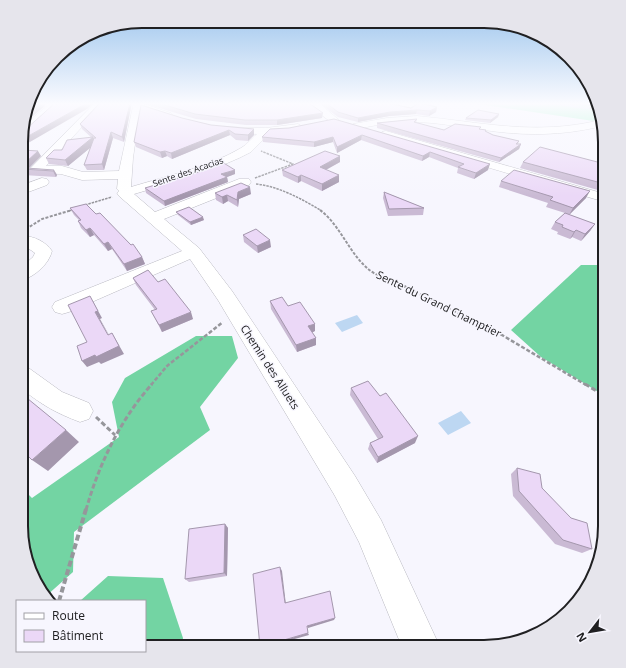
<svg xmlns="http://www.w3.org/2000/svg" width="626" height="668" font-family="'Open Sans',sans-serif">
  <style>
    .green { fill: #9df5c6 }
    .forest { fill: #73d4a3 }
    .water { fill: #bdd7f2 }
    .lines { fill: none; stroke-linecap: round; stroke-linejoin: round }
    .stream { stroke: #bdd7f2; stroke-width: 2 }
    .minor-casing { stroke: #b9b9c1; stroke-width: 1 }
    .path-far5 { stroke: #96969b; stroke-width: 1; stroke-dasharray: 2 1; stroke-linecap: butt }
    .path-far4 { stroke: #96969b; stroke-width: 1.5; stroke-dasharray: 2.5 1; stroke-linecap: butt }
    .path-far3 { stroke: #96969b; stroke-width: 2; stroke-dasharray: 3 1.5; stroke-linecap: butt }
    .path-far2 { stroke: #96969b; stroke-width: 2.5; stroke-dasharray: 4 2; stroke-linecap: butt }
    .path-far1 { stroke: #96969b; stroke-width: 3; stroke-dasharray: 5 2.5; stroke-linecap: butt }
    .path { stroke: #96969b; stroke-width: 4; stroke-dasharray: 6 3; stroke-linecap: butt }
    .minor { fill: #fff; fill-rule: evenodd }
    .wall { fill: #cabad4 }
    .shaded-wall { fill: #a497ad }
    .building { fill: #ebd8f7; stroke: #a497ad }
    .labels { text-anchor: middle; stroke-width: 3; stroke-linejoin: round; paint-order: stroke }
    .far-street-label { font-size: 9px; fill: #202022; stroke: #f7f6fe }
    .street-label { font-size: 11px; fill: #202022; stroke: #f7f6fe }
    .rim { fill: none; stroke: #202022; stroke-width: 2 }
  </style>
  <rect width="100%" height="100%" fill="#f7f6fe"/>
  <!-- green -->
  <path class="green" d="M472,103H594L600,122Z"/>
  <!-- forest -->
  <path class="forest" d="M581,265H605V396L541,357L511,330Z
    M196,336H232L238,358L200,407L210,430L74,532L73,572L45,597L42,593L21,534V487L32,498L119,437L112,402L125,378Z
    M108,576L163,578L183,638L182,647H145V601H80Z"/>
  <!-- water -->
  <path class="water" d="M357,315L363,323L342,332L335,323Z
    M461,411L471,423L448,435L438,423Z"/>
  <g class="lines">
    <!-- stream -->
    <path class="stream" d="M552,103L585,108H596"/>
    <!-- minor casing -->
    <g class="minor-casing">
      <path id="minor" d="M44,103H56L58,105L27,134L23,135V126L47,106Z
        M95,103H104L46,166H62L83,172L119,171L133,106L129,103H141L171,113L173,115L168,118L140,109L133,158L131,187C167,176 209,167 241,148C247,145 252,138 257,134L225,132L221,131L220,129L221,127L266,128L298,124L303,127L298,130L269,134L251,152L239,158L202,174L134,194L155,212L239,179H249L251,182L249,185L164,219L199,248L232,291L355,476L381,520L440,647H402L359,542L335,496L218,300L190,259L69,312L62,314L55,312L52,307L55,302L182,251L119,196L117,193L119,191L117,189L118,179L82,180L61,174L31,173L29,170Z
        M306,103L320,104L339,120L337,122H331Z
        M417,116C481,122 536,136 600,120L602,126C562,136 524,136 484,130C460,127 436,122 411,122C393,122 375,125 357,129L352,126L353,124L387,118Z
        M386,131L605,194V202L382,136L381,134L382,132Z
        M42,178L47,179L49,182L47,185L23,194V185Z
        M23,236C34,236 46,242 52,251C49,264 35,276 23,280V266L33,257L35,253L25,246H23Z
        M22,367L30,369L62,392L89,403L93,411L89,419L80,422C56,413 42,405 22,389Z"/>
    </g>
    <!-- path-far5 -->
    <path class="path-far5" d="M561,103L595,106
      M589,108L597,110"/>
    <!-- path-far4 -->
    <path class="path-far4" d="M255,178L293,164L261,151
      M256,184C278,186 302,199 322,211
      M85,205L112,197
      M69,211L74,209"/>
    <!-- path-far3 -->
    <path class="path-far3" d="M320,210C340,225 348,251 367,268C377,277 394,282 406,287
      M26,229L42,219L72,210"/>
    <!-- path-far2 -->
    <path class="path-far2" d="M404,286L502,335L586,385
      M151,385L167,366L223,322"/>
    <!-- path-far1 -->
    <path class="path-far1" d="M585,384L605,396
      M96,417L115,435
      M86,510C99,464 120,420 152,384"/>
    <!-- path -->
    <path class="path" d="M59,601L86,509"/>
    <!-- minor -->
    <use href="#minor" class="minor"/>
  </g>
  <!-- wall -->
  <path class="wall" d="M100,103H130L131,107L124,142L113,138L104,170H87L84,165L90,148L68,166L49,164L46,158L62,150L92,138L82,129L80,124Z
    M141,103H309L322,118L277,125H246L196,119L146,104Z
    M319,103H387L411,108L437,107L436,112L429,116L416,114L389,116L358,122L338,117Z
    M499,114L498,117L490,123L465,120L466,118Z
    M182,118L211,125L254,135L248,141L236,140L230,135L172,159L167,156L162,158L136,147L134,142Z
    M334,119L488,170L474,179L457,173L458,168L429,157L422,161L361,140L337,153L333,142L314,147L263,142L262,137L289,128Z
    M417,119L416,123L444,130L480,129L486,130V131L493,135L519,141L518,144H521L519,149L499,162L377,128V123Z
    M23,150L41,156L29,168L54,170L57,175L56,177L23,175Z
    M340,162L326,170L339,182L322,191L301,181L298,183L283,176L282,170Z
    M523,162L605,164V192L520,168Z
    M235,174L227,177L228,182L165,206L146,193L145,188Z
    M501,181L586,198L569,215L595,224L590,231L581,241L572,237L570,239L557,234L558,232L551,229L555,222L565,213L546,207L548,203L499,187Z
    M384,192L424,208L423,215L388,216L383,198Z
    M215,193L251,194L239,199L238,207L228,201L223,204L216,200Z
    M70,208L142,257L145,264L127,271L112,249L108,251L94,235L90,237L81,228L78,221L79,220L74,215Z
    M176,212L204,220L191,225L178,215Z
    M243,235L271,247L258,253L244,242Z
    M133,278L158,282L193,319L162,332L151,311L155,310L136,285Z
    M270,301L288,306L315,331L312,332L316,345L297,352L271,309Z
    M351,388L415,443L377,463L368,449L370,443L378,439L350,395Z
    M517,468L542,488L592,549L582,553L555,544L513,496L511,474Z
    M225,524L228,528L227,576L189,582L185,579Z"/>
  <!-- shaded-wall -->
  <path class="shaded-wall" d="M41,103H43L45,106L23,124V119L24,116Z
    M87,103H94L87,109L23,146V139Z
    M130,103L131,107L124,142L122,137Z
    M437,107L436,112L429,116L430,111Z
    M417,110L416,114L389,116L358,122V118L390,112Z
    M323,113L322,118L277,125V120Z
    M499,114L498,117L490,123L491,120Z
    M254,129V135L248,141V135Z
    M229,130L230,135L172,159L171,153Z
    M111,132L113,138L104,170L102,164Z
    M362,135L361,140L337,153V147Z
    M93,137L96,143L68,166L65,160Z
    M333,137V142L314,147V142Z
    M521,144L519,149L499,162L501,158Z
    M38,151L41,156L28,169L26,168L25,163Z
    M165,151L167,156L162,158L160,152Z
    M430,152L429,157L422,161L423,156Z
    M340,156V162L320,173V167Z
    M490,164L488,170L474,179L476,173Z
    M54,170L57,175L56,177L53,171Z
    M235,170V174L227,177L228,182L165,206L164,201L221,174Z
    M301,175V181L298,183V177Z
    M339,175V182L322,191V184Z
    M250,187L251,194L239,199L238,207L237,200L238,192Z
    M590,191L586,198L569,215L573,208Z
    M227,195L228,201L223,204L222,197Z
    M203,217L204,220L191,225L190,222Z
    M595,224L590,231L581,241L585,234Z
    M90,228L94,235L90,237L86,230Z
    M576,230L572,237L570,239L574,232Z
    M270,240L271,247L258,253L257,246Z
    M108,242L112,249L108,251L104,244Z
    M142,257L145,264L127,271L124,264Z
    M90,296L102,318L100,319L113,342L95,312Z
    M191,312L193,319L162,332L159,325Z
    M315,324V331L309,334L308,326Z
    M112,333L124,354L101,364L99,362L87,367L82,361Z
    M316,338V345L297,352L296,345Z
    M66,430L79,442L48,471L32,460Z
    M418,436L415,443L377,463L378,457Z
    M225,524L228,528L227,576L224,573Z
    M280,567L282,571L286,605L285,603Z
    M335,618L334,620L308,628L307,626Z
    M308,633L309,635L266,647H261Z"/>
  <!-- building -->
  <path class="building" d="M29,103H41L24,116Z
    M55,103H87L23,139V130H25Z
    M100,103H130L122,137L111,132L102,164L84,165L94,138H96L80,124Z
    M158,103H309L323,113L277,120H245L195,114Z
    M326,103H387L411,108L419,103L437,107L430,111L417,110L390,112L358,118L338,112Z
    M141,105L182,118L211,125L254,129L248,135L235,134L229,130L171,153L165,151L160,152L134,142Z
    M478,110L499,114L491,120L466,118Z
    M334,119L490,164L476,173L458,167L464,164L430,152L423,156L362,135L337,147L333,137L314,142L262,137L270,129L289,128Z
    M417,119L414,122L444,130L455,124L481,127L479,129L486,130L485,131L493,135L519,141L516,144H521L501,158L377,123Z
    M93,137L65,160L46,158L54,150H62L67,140Z
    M540,147L605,164V184L523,162Z
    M23,150L38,151L25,163L26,168L54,170L53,171L23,169Z
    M325,151L340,156L320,167L339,175L322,184L301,175L298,177L282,170Z
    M222,162L235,170L221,174L227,177L164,201L145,188L202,171Z
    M514,170L590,191L573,208L550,200L553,197L501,181Z
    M241,183L250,187L238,192L237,200L227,195L222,197L215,193Z
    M384,192L424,208L389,209Z
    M86,204L96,214L100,213L131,245L133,244L142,257L124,264L108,242L104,244L90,228L86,230L78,221L81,220L70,208Z
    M189,207L203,217L190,222L176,212Z
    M565,213L595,224L585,234L576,230L574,232L562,227L563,225L555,222Z
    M256,229L270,240L257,246L243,235Z
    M148,270L158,282L165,279L191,312L159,325L151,311L157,309L133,278Z
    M90,296L98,311L95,312L108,335L112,333L119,346L96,357L95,355L82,361L77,346L87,342L68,305Z
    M282,297L288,306L300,302L315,324L308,326L316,338L296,345L270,301Z
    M368,381L380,396L386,393L418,436L378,457L370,443L383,437L351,388Z
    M22,394L66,430L32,460L22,450Z
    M517,468L540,474L542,488L571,518L587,523L592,549L563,540L519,491Z
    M225,524L224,573L185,579L189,529Z
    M280,567L285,603L330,591L335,618L307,626L308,633L260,647L253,574Z"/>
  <!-- sky -->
  <linearGradient id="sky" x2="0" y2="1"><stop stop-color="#97c2ec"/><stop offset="0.53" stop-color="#fbfbff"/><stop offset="1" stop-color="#fbfbff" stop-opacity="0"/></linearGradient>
  <rect width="626" height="196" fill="url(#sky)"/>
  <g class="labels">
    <!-- far-street labels -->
    <g class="far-street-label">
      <text transform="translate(188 172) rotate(-19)" y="3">Sente des Acacias</text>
    </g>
    <!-- street labels -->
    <g class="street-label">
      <text transform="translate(439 304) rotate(26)" y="4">Sente du Grand Champtier</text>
      <text transform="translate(270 367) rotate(57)" y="4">Chemin des Alluets</text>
    </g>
  </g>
  <!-- crop -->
  <path d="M0 0H626V668H0ZM142 28H484A114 114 0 0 1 598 142V526A114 114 0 0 1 484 640H142A114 114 0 0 1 28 526V142A114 114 0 0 1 142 28Z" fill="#e6e5ec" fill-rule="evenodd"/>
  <path class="rim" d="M142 28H484A114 114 0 0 1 598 142V526A114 114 0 0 1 484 640H142A114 114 0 0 1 28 526V142A114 114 0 0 1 142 28Z"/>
  <!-- legend -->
  <rect x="16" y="600" width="130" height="52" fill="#f7f6fe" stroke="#a1a0a6"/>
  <rect x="24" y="613" width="20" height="6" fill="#ffffff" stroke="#a1a0a6"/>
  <text x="52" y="620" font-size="12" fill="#202022">Route</text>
  <rect x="24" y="630" width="20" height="12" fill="#ebd8f7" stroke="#a1a0a6"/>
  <text x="52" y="640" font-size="12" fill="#202022">Bâtiment</text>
  <!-- north arrow -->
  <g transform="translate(590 632) rotate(239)" stroke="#f7f6fe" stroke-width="3" paint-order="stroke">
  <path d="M0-3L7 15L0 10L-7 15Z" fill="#202022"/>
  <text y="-6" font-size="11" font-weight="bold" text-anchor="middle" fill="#202022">N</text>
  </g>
</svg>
